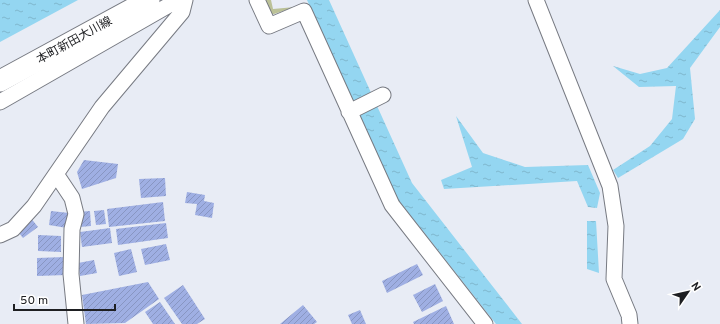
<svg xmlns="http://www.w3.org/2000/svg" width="720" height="324" font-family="Overpass,'Noto Sans JP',sans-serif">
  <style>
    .grass { fill: #bbc197 }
    .water { fill: url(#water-ripples) }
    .building { fill: url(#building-hatch) }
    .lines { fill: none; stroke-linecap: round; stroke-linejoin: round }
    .minor-casing { stroke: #777a82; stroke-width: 17 }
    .secondary-casing { stroke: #777a82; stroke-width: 23 }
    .minor { stroke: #fff; stroke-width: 15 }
    .secondary { stroke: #fff; stroke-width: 21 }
    .labels { text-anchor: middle; stroke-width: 3; stroke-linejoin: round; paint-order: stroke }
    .street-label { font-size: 12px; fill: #1e1f22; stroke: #fff }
  </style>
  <defs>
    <pattern id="water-ripples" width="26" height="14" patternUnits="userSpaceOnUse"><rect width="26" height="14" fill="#94d6f1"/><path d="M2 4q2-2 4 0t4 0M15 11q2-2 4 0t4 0" fill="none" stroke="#7fb7ce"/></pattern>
    <pattern id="building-hatch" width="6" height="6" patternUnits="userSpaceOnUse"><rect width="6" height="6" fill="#9fafe3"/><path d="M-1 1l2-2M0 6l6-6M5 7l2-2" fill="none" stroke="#8896c2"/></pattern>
  </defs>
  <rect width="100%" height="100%" fill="#e8ecf5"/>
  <!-- grass -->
  <path class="grass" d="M264,0H271L273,9L295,7L271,15Z"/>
  <!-- water -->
  <path class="water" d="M0,0H78L0,42Z
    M307,0H329L412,183L522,324H496L396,197Z
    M720,10V27L690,68L695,119L683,139L618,178L613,170L650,146L672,119L676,86L639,87L613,66L640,74L667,68Z
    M456,116L483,153L525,167L588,165L600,193L597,208L588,207L577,181L444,189L441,180L472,167Z
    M587,221H596L599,273L587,269Z"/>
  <!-- building -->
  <path class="building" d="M84,160L118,164L116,178L82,189L77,172Z
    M165,178L166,196L141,198L139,179Z
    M187,192L205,195L204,201L214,203L212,218L195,215L197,204L185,203Z
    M163,202L165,221L109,227L107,209Z
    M104,210L106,224L96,225L94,211Z
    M51,211L69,213L67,228L49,225Z
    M90,211L91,226L80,227L78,212Z
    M30,217L38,227L23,238L15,228Z
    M166,223L168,238L118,245L116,229Z
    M110,228L112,243L82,247L80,232Z
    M38,235L61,236V252L38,251Z
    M166,244L170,260L145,265L141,249Z
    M131,249L137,272L119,276L114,253Z
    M65,257L66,275L37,276V258Z
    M94,260L97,273L80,276L78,263Z
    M417,264L423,275L387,293L382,281Z
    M148,282L159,299L125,323L86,324L82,295Z
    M435,284L443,301L422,312L413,295Z
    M183,285L205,319L197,324H182L164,298Z
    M160,302L175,324H153L145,312Z
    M303,305L317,322L314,324H280Z
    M446,306L454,324H414L413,322Z
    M360,310L366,324H352L348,315Z"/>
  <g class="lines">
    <!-- minor casing -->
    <g class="minor-casing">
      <path id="minor" d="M257,0L269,26L304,11L392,205L485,324
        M536,0L610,186L616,226L614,279L629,315L630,324
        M0,102L178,0
        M349,112L383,95
        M56,174L72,198L76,214L72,229L71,274L76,324
        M0,235L13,229L34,206L102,107L182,12L185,0"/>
    </g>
    <!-- secondary casing -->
    <g class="secondary-casing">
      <path id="secondary" d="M0,81L149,0"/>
    </g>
    <!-- minor -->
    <use href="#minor" class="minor"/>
    <!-- secondary -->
    <use href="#secondary" class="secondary"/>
  </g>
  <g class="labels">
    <!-- street labels -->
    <g class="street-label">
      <text transform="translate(74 40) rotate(-29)" y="4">本町新田大川線</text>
    </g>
  </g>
  <!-- north arrow -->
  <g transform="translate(688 292) rotate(56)" stroke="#ffffff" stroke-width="3" paint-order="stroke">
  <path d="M0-3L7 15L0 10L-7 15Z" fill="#1e1f22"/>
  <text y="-6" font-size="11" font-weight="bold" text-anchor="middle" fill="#1e1f22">N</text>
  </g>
  <!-- scale -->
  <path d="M14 304v6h101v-6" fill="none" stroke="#1e1f22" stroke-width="2"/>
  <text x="20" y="304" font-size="12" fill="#1e1f22" stroke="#ffffff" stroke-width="3" paint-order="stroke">50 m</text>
</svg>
